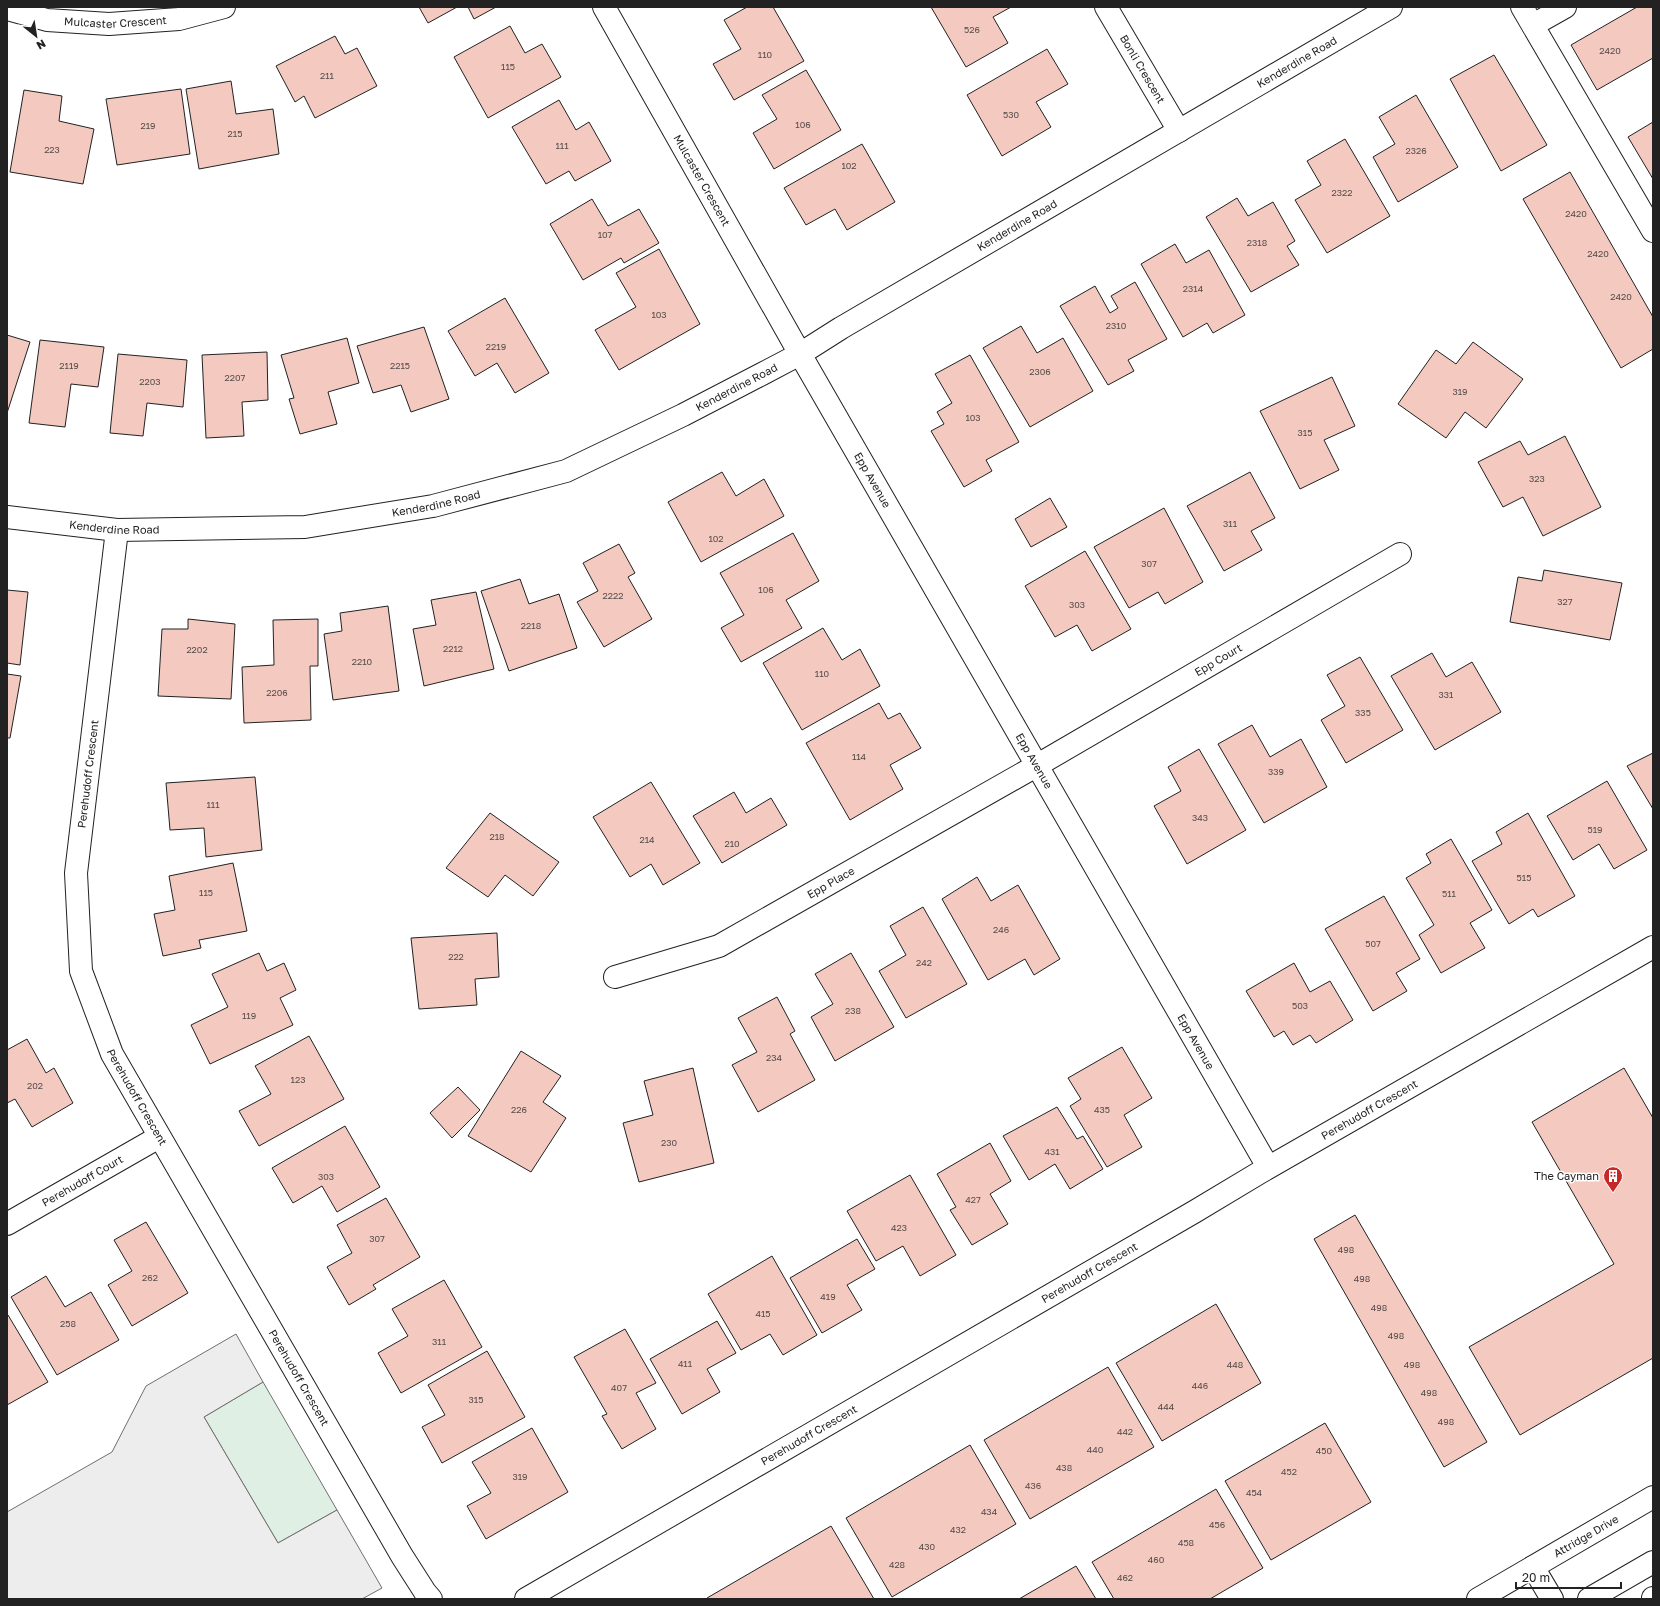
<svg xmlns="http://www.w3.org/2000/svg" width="1660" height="1606" font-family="'Golos Text',sans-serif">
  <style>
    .green { fill: #e0efe3; stroke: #6f6f6f }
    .parking { fill: #ededed; stroke: #6f6f6f }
    .building { fill: #f3c9c0; stroke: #222 }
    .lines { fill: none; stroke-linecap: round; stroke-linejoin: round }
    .minor-casing { stroke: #222; stroke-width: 24 }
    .major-casing { stroke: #222; stroke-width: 24 }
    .minor { stroke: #fff; stroke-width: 22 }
    .major { stroke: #fff; stroke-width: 22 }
    .labels { text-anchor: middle; stroke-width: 3; stroke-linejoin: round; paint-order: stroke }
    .number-label { font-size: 9px; fill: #564c4a }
    .street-label { font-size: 11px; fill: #222; stroke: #fff }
    .poi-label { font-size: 11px; fill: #222; stroke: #fff; text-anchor: end }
  </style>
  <rect width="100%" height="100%" fill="#fff"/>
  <!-- green -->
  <path class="green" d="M263,1382L337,1510L278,1543L204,1417Z"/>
  <!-- parking -->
  <path class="parking" d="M236,1334L263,1382L204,1417L278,1543L337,1510L382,1588L362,1599H7V1512L112,1452L146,1386Z"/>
  <!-- building -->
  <path class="building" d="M419,7H457L428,23Z
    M468,7H496L474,19Z
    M747,7H773L804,61L734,100L713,64L741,49L724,20Z
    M931,7H1011L993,17L1008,43L966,67Z
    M1637,7H1653V58L1597,90L1571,45Z
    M510,26L525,53L542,44L561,77L488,118L454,57Z
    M335,36L345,54L357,48L377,86L315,118L304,96L295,102L276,66Z
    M1047,49L1068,84L1036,102L1051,127L1002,156L967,95Z
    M1494,55L1547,145L1501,171L1450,79Z
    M806,70L841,130L774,169L753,133L777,119L762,95Z
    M231,81L236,114L273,109L279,154L199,169L186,89Z
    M181,89L190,154L117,165L106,99Z
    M24,90L62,96L59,121L94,129L83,184L10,172Z
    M1416,95L1458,167L1398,202L1373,157L1395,144L1379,117Z
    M559,100L576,130L589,122L611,161L575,181L569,171L546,184L512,127Z
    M1653,122V179L1628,137Z
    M1345,139L1390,216L1327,253L1295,200L1321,185L1307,161Z
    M862,144L895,202L847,230L835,209L806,225L784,188Z
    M1570,172L1653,317V349L1621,368L1523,199Z
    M1237,198L1248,216L1273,202L1295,241L1287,246L1299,265L1251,292L1206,217Z
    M592,199L608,226L639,209L659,243L624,263L621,258L583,280L550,224Z
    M1175,244L1186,263L1209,250L1245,315L1213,333L1207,323L1183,337L1141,264Z
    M659,249L700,324L619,370L595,330L636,307L616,273Z
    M1135,282L1167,339L1128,360L1134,371L1108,385L1060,306L1095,286L1110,313L1118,308L1111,296Z
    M505,298L549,373L515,393L497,363L475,376L448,331Z
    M1021,326L1037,353L1063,338L1093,391L1030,427L983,348Z
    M424,327L449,399L411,412L401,385L373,393L357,346Z
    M7,335L30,342L7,413Z
    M347,338L359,383L328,392L337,424L300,434L289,399L294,398L281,355Z
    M40,340L104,347L98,387L71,384L65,427L29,423Z
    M1473,342L1523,379L1486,428L1465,412L1446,438L1398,404L1436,350L1456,364Z
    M267,352L268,400L242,402L244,436L206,438L202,355Z
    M118,354L187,360L183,407L147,403L143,436L110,433Z
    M970,355L1019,442L986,460L992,471L964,487L931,431L944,424L937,412L952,403L935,374Z
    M1332,377L1355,426L1324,440L1339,470L1300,489L1260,411Z
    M1565,436L1601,507L1543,536L1523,497L1503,507L1478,462L1520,441L1528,455Z
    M722,472L736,496L764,479L784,516L701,562L668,502Z
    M1250,472L1275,518L1251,531L1262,550L1224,571L1187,506Z
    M1050,498L1067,527L1031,547L1015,519Z
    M1164,508L1203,582L1165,604L1158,592L1129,608L1094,547Z
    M793,533L819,581L786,600L802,628L741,662L721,628L744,615L720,573Z
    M619,544L635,573L628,577L652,619L604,647L577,602L598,591L583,563Z
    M1085,551L1131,629L1092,651L1077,625L1055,637L1025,586Z
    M1544,570L1622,583L1610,640L1510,622L1518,577L1542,581Z
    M520,579L529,604L559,594L577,648L509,671L481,591Z
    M7,590L28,592L20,665L7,663Z
    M476,592L494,669L424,686L413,629L436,625L431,600Z
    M388,606L399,691L333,700L324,634L342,631L340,613Z
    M188,619L235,624L231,699L158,696L162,629H188Z
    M318,619V666H310L311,720L244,723L242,667L274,665L273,620Z
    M823,628L842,660L860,649L880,686L802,730L763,663Z
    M1432,653L1446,677L1472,662L1501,712L1435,750L1391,676Z
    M1360,657L1403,730L1346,763L1321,720L1345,706L1327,675Z
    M7,674L21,676L10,738H7Z
    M879,703L888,719L900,713L921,748L890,765L903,789L850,820L806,743Z
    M1252,725L1270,757L1301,739L1327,787L1264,823L1218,744Z
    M1199,749L1246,830L1187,864L1154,806L1181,791L1168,767Z
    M1653,753V809L1627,766Z
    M255,777L262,850L206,857L204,828L170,830L166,783Z
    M1607,781L1647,850L1614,869L1599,844L1573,860L1547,816Z
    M651,782L700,863L663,885L651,864L630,877L593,817Z
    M734,792L746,813L771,798L787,825L722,863L693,816Z
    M490,813L559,862L533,896L505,875L488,897L446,868Z
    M1528,813L1575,896L1538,917L1533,909L1509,924L1472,861L1502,844L1496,832Z
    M1451,839L1492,910L1470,923L1485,948L1441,973L1419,935L1434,925L1406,878L1431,863L1426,854Z
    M233,863L247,931L199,940L201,948L163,956L154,914L175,910L169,876Z
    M977,877L991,901L1018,885L1060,959L1034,975L1025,959L988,980L942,899Z
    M1384,896L1420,959L1396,973L1407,991L1373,1011L1325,929Z
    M923,907L967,984L906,1018L879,971L906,955L890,926Z
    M497,933L499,977L475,979L477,1005L419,1009L411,938Z
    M259,953L267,971L284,963L296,990L280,998L293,1025L210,1064L191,1025L228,1007L212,974Z
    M851,953L894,1027L835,1061L811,1017L833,1004L815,974Z
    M1294,963L1310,992L1330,981L1353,1020L1316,1043L1310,1035L1293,1045L1284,1031L1274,1037L1246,991Z
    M777,997L795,1031L790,1034L815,1080L758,1112L732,1065L757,1052L738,1018Z
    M309,1036L344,1099L259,1146L239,1111L271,1094L255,1066Z
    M27,1039L46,1073L54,1068L73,1103L32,1127L15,1099L7,1103V1050Z
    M1122,1047L1152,1098L1124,1115L1142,1147L1107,1167L1070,1106L1081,1099L1068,1078Z
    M521,1051L561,1076L543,1102L566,1118L531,1172L468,1136Z
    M693,1068L714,1163L639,1182L623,1123L653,1115L644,1081Z
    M1624,1068L1653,1118V1358L1520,1435L1469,1347L1614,1264L1532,1122Z
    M458,1087L480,1110L452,1138L430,1113Z
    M1057,1107L1077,1139L1083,1136L1103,1169L1070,1189L1055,1164L1029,1180L1003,1136Z
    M345,1126L380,1187L337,1212L322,1186L293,1203L272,1168Z
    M990,1143L1011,1181L990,1194L1008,1224L972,1245L950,1210L956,1207L937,1174Z
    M910,1175L956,1255L920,1276L903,1246L876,1261L847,1211Z
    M386,1198L420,1257L373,1285L376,1289L349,1305L327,1267L352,1253L337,1225Z
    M1355,1215L1487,1442L1444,1467L1314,1239Z
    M146,1222L188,1293L132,1326L108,1285L132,1271L114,1240Z
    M857,1239L875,1269L847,1285L862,1310L822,1333L790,1278Z
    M772,1256L817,1335L783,1355L770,1334L741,1350L708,1294Z
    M46,1276L65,1307L91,1292L119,1340L57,1375L11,1297Z
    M444,1280L482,1347L401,1393L378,1353L408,1336L392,1309Z
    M1216,1304L1261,1383L1162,1441L1116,1363Z
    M8,1315L48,1382L7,1405V1316Z
    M717,1321L736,1353L707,1369L720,1392L682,1414L650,1359Z
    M625,1329L656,1383L636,1393L656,1429L622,1449L602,1416L607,1414L574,1357Z
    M487,1351L525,1417L442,1463L422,1427L445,1415L428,1385Z
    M1108,1367L1154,1447L1030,1519L984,1440Z
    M1325,1423L1371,1502L1271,1560L1225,1481Z
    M532,1428L568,1492L486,1539L467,1506L491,1493L472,1462Z
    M970,1445L1016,1524L892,1597L846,1518Z
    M1216,1489L1263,1568L1210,1599H1114L1092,1562Z
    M831,1526L874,1599H708L707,1598Z
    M1076,1566L1096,1599H1019Z"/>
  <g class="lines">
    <!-- minor casing -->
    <g class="minor-casing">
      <g id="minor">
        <path id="s1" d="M604,7L800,354L1268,1167"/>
        <path id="s2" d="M1106,7L1179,131"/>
        <path d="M1522,7L1653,231"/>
        <path id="s3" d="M7,9L47,20L109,24L179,19L224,7"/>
        <path d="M1533,25L1565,7"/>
        <path id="s4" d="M7,517L117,530L305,527L433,506L566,471L683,415L762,374L800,354L841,328L1391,7"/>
        <path id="s5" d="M117,530L76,873L81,971L112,1054L402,1556L425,1592L431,1599"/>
        <path id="s6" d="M615,977L719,946L1036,766L1400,554"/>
        <path id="s7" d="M7,1224L159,1137"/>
        <path d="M1533,1567L1552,1599"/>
        <path id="s8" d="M526,1599L1194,1212L1259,1173L1653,947"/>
        <path d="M1653,1599V1598"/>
      </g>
    </g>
    <!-- major casing -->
    <g class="major-casing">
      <g id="major">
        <path id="s9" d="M1478,1599L1653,1497"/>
        <path d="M1589,1599L1653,1562"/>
      </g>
    </g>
    <!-- minor -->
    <use href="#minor" class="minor"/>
    <!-- major -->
    <use href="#major" class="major"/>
  </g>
  <!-- icons -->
  <defs>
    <g id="building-pin" transform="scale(1)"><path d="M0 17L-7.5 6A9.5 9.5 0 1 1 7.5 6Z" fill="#c62828" stroke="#fff"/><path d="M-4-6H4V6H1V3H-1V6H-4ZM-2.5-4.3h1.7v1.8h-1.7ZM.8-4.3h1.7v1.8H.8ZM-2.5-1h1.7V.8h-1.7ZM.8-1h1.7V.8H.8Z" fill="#fff"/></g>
  </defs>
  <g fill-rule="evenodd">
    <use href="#building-pin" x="1613" y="1176"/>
  </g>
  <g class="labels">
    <!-- number labels -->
    <g class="number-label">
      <text x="972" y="33">526</text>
      <text x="1610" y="54">2420</text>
      <text x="765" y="58">110</text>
      <text x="508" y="70">115</text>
      <text x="327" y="79">211</text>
      <text x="1011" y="118">530</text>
      <text x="803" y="128">106</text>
      <text x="148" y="129">219</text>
      <text x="235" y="137">215</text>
      <text x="562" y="149">111</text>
      <text x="52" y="153">223</text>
      <text x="1416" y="154">2326</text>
      <text x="849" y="169">102</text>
      <text x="1342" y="196">2322</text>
      <text x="1576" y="217">2420</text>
      <text x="605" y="238">107</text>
      <text x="1257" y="246">2318</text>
      <text x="1598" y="257">2420</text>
      <text x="1193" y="292">2314</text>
      <text x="1621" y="300">2420</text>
      <text x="659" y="318">103</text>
      <text x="1116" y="329">2310</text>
      <text x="496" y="350">2219</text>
      <text x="69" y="369">2119</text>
      <text x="400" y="369">2215</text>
      <text x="1040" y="375">2306</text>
      <text x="235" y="381">2207</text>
      <text x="150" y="385">2203</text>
      <text x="1460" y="395">319</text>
      <text x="973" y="421">103</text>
      <text x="1305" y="436">315</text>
      <text x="1537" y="482">323</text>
      <text x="1230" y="527">311</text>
      <text x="716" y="542">102</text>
      <text x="1149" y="567">307</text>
      <text x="766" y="593">106</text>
      <text x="613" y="599">2222</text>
      <text x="1565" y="605">327</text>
      <text x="1077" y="608">303</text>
      <text x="531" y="629">2218</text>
      <text x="453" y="652">2212</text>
      <text x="197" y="653">2202</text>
      <text x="362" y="665">2210</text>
      <text x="822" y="677">110</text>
      <text x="277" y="696">2206</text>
      <text x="1446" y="698">331</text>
      <text x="1363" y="716">335</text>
      <text x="859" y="760">114</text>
      <text x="1276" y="775">339</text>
      <text x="213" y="808">111</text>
      <text x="1200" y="821">343</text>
      <text x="1595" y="833">519</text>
      <text x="497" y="840">218</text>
      <text x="647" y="843">214</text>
      <text x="732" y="847">210</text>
      <text x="1524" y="881">515</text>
      <text x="206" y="896">115</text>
      <text x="1449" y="897">511</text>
      <text x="1001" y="933">246</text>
      <text x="1373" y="947">507</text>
      <text x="456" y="960">222</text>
      <text x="924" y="966">242</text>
      <text x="1300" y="1009">503</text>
      <text x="853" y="1014">238</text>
      <text x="249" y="1019">119</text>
      <text x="774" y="1061">234</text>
      <text x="298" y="1083">123</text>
      <text x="35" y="1089">202</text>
      <text x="519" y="1113">226</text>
      <text x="1102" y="1113">435</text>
      <text x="669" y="1146">230</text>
      <text x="1052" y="1155">431</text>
      <text x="326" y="1180">303</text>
      <text x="973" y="1203">427</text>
      <text x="899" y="1231">423</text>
      <text x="377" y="1242">307</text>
      <text x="1346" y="1253">498</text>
      <text x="150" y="1281">262</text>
      <text x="1362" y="1282">498</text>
      <text x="828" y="1300">419</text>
      <text x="1379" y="1311">498</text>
      <text x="763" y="1317">415</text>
      <text x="68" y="1327">258</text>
      <text x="1396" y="1339">498</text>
      <text x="439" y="1345">311</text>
      <text x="685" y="1367">411</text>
      <text x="1235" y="1368">448</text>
      <text x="1412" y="1368">498</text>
      <text x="1200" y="1389">446</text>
      <text x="619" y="1391">407</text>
      <text x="1429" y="1396">498</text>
      <text x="476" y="1403">315</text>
      <text x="1166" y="1410">444</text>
      <text x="1446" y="1425">498</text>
      <text x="1125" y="1435">442</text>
      <text x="1095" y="1453">440</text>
      <text x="1324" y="1454">450</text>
      <text x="1064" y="1471">438</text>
      <text x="1289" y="1475">452</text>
      <text x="520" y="1480">319</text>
      <text x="1033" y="1489">436</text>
      <text x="1254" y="1496">454</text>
      <text x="989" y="1515">434</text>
      <text x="1217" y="1528">456</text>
      <text x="958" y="1533">432</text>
      <text x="1186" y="1546">458</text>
      <text x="927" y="1550">430</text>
      <text x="1156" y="1563">460</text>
      <text x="897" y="1568">428</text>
      <text x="1125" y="1581">462</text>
    </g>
    <!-- street labels -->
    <g class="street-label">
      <text dy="4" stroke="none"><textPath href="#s3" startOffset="110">Mulcaster Crescent</textPath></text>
      <text dy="4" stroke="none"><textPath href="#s4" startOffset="1404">Kenderdine Road</textPath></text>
      <text dy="4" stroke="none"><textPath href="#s2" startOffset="72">Bonli Crescent</textPath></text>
      <text dy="4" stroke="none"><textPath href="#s1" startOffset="199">Mulcaster Crescent</textPath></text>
      <text dy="4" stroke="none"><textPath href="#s4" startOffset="1080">Kenderdine Road</textPath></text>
      <text dy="4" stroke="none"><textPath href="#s4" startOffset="756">Kenderdine Road</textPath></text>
      <text dy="4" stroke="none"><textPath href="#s1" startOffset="544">Epp Avenue</textPath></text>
      <text dy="4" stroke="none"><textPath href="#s4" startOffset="432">Kenderdine Road</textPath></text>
      <text dy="4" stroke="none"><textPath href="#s4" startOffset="108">Kenderdine Road</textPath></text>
      <text dy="4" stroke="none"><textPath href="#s6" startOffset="684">Epp Court</textPath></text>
      <text dy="4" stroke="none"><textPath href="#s1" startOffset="868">Epp Avenue</textPath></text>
      <text transform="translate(88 774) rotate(-83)" y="4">Perehudoff Crescent</text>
      <text dy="4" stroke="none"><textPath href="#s6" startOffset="237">Epp Place</textPath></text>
      <text dy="4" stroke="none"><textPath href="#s1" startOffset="1192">Epp Avenue</textPath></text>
      <text dy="4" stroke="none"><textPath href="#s5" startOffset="582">Perehudoff Crescent</textPath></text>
      <text dy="4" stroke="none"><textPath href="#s8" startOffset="975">Perehudoff Crescent</textPath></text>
      <text dy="4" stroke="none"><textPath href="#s7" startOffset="87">Perehudoff Court</textPath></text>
      <text dy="4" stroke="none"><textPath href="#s8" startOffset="651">Perehudoff Crescent</textPath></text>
      <text dy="4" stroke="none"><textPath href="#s5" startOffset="906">Perehudoff Crescent</textPath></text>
      <text dy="4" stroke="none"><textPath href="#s8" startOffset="327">Perehudoff Crescent</textPath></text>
      <text dy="4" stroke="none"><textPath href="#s9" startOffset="125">Attridge Drive</textPath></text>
    </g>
    <!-- poi labels -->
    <g class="poi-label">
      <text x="1599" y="1180">The Cayman</text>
    </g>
  </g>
  <!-- border -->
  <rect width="1660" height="1606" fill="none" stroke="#222222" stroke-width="16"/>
  <!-- north arrow -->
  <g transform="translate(36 36) rotate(150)" stroke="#ffffff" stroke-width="3" paint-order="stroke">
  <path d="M0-3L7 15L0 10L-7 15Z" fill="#222222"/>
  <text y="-6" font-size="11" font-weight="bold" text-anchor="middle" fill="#222222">N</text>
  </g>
  <!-- scale -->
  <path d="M1516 1582v6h105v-6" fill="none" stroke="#222222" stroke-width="2"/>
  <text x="1522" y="1582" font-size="12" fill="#222222" stroke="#ffffff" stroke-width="3" paint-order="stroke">20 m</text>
</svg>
